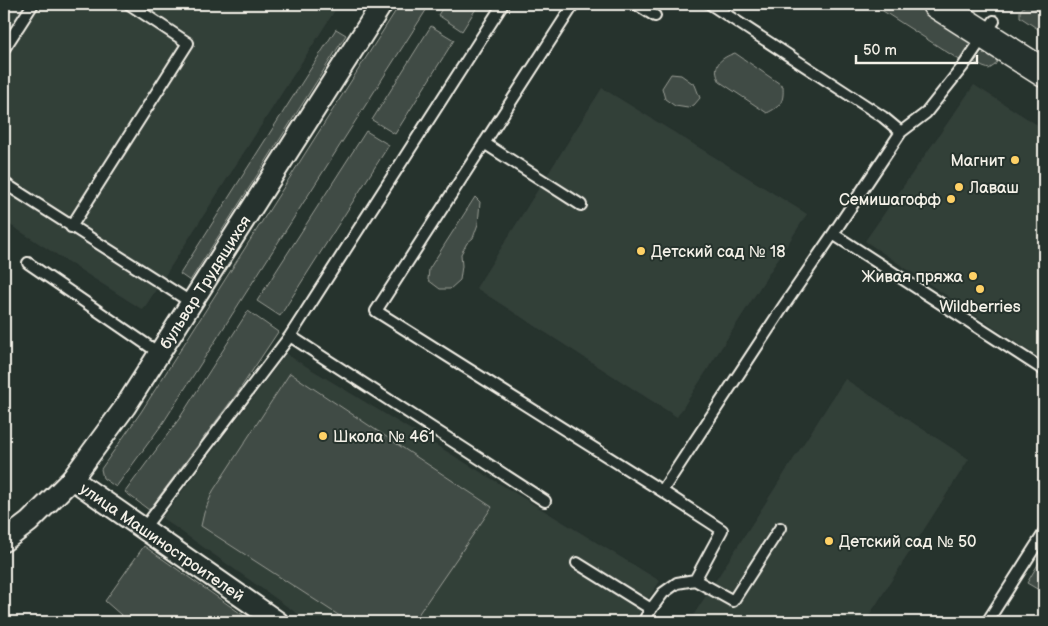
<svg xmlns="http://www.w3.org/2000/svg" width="1048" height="626" font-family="'Balsamiq Sans',sans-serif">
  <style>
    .built { fill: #333f39 }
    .green { fill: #414b45; stroke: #9a9e96 }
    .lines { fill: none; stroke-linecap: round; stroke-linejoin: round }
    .lane-casing { stroke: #f4f1e8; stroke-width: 14 }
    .street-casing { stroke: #f4f1e8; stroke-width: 24 }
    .secondary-casing { stroke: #f4f1e8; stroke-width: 31 }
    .lane { stroke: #26332d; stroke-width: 10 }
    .street { stroke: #26332d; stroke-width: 20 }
    .secondary { stroke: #26332d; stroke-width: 28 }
    .poi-dot { fill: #ffd166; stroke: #26332d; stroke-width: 2 }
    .labels { text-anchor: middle; stroke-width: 4; stroke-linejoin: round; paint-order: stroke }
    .poi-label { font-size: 16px; fill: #f4f1e8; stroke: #26332d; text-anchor: start }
    .street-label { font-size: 16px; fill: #f4f1e8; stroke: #26332d }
  </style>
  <rect width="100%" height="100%" fill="#26332d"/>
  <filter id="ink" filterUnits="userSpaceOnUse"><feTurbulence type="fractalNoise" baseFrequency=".02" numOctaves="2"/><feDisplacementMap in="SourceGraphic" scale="10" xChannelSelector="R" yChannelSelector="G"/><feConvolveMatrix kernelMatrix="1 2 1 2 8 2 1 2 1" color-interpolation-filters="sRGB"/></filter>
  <g filter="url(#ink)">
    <!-- built -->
    <path class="built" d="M4,4H339L143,310L4,221Z
      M974,85L1044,129V361L865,241Z
      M602,88L807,214L677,417L476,288Z
      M286,354L660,581L633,622H309L162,518Z
      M845,379L969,459L865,622H689Z"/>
    <!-- green -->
    <path class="green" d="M400,4H430L163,423L116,487L103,478L101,469L141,412Z
      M445,4H479L462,31L438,15Z
      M872,4H917L965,35C973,46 968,50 961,61Z
      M1026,4L1030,5L1044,14V33L1020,17V11Z
      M431,26L454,40L395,134L372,120Z
      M336,29L346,35L190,281L180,274Z
      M988,51L1000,56L995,65L989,69L983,67L974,62L981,55Z
      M735,53L783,86C784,102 781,106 767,113L720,82C711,66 720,58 735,53Z
      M671,74L681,75L695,85L700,98L694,105L688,108L675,106L665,99L662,88Z
      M366,131L389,145L280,316L257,301Z
      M475,197L480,202L478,224L473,238L467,243L461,254L462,266L460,280L450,289H440L428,280L429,269Z
      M248,311L278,332L238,392L149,510L125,492L179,419Z
      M290,373L492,507L413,622H349L201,526L204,513L213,491Z
      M144,546L253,622H129L105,601Z
      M1044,554V593L1027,583Z"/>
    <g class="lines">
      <!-- lane casing -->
      <g class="lane-casing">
        <path id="lane" d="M574,4L376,311L662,491L722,530L695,580L677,583L663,593L651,609
          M636,4L655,16
          M710,4L883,117L901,132
          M4,49L33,4
          M484,143L581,205
          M4,183L192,303
          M71,227L188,43L129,4
          M833,234L1044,370
          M28,263L159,353
          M290,336L545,501
          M662,491L783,307L833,234L901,132L926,113L964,65L994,21
          M144,528L290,336L503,4
          M577,563L651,609L643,622
          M695,580L733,601L780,528
          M987,622L1044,533"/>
      </g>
      <!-- street casing -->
      <g class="street-casing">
        <g id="street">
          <path id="s1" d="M72,479L278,622"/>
          <path id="s2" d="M4,541L29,522L72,479L125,407L382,4"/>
        </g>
      </g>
      <!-- secondary casing -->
      <g class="secondary-casing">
        <path id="secondary" d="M936,4L1044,73"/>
      </g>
      <!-- lane -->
      <use href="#lane" class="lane"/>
      <!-- street -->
      <use href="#street" class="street"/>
      <!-- secondary -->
      <use href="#secondary" class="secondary"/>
    </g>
  </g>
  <!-- markers -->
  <g class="poi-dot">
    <circle cx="1015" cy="160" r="5"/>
    <circle cx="959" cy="187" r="5"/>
    <circle cx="951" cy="199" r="5"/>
    <circle cx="641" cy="251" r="5"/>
    <circle cx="973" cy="276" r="5"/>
    <circle cx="980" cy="289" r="5"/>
    <circle cx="323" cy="436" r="5"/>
    <circle cx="829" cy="541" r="5"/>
  </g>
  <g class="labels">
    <!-- poi labels -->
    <g class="poi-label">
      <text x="1005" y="166" text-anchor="end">Магнит</text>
      <text x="969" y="193">Лаваш</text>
      <text x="941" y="205" text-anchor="end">Семишагофф</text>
      <text x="651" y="257">Детский сад № 18</text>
      <text x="963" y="282" text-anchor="end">Живая пряжа</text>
      <text x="980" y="312" text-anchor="middle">Wildberries</text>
      <text x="333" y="442">Школа № 461</text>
      <text x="839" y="547">Детский сад № 50</text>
    </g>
    <!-- street labels -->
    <g class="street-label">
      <text dy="6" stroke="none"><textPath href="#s2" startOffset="330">бульвар Трудящихся</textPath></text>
      <text dy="6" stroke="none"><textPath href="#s1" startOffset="110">улица Машиностроителей</textPath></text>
    </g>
  </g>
  <!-- margin -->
  <rect width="1048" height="626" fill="none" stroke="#26332d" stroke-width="20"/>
  <rect x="10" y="10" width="1028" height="606" fill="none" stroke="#f4f1e8" stroke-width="2" filter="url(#ink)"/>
  <!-- scale -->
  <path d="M856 55v8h121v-8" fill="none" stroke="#f4f1e8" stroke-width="2.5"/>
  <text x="863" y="55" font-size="15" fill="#f4f1e8" stroke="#26332d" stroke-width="4" paint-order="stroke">50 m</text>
</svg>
